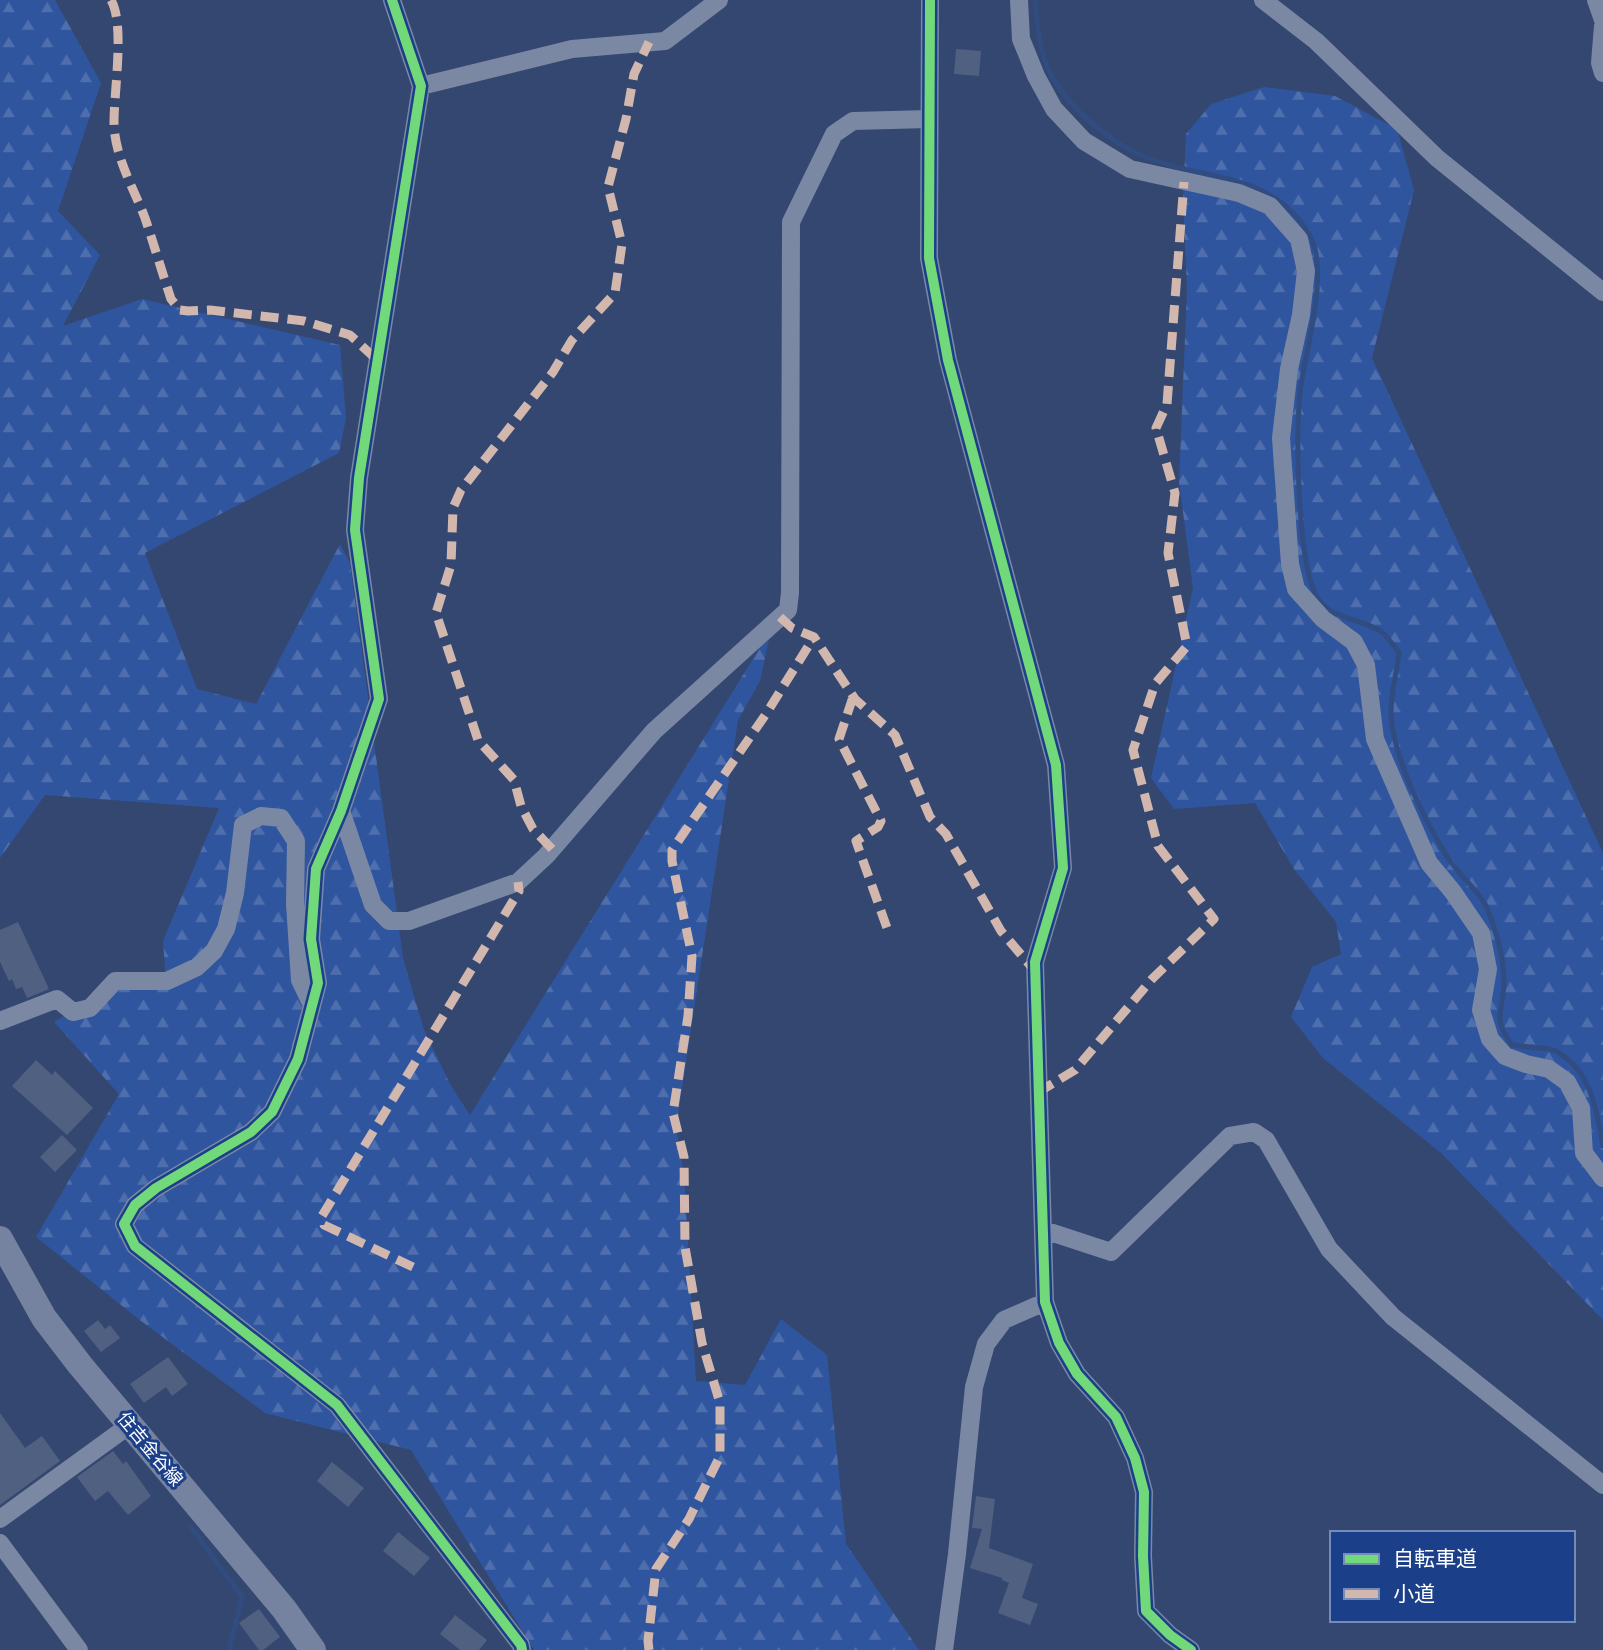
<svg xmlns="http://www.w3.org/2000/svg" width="1603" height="1650" font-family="Quicksand,'Noto Sans JP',sans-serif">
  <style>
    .forest { fill: url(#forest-firs) }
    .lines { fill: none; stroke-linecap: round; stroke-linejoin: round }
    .stream { stroke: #314c80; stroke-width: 5 }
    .building { fill: #506080 }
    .minor { stroke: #7b88a4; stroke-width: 18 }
    .secondary { stroke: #7583a0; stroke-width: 26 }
    .quiet { stroke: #d1b7ad; stroke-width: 9; stroke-dasharray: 18 9; stroke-linecap: butt }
    .cycleway-casing { stroke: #1b3f88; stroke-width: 15 }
    .cycleway { stroke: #71d979; stroke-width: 10 }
    .labels { text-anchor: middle; stroke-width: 6; stroke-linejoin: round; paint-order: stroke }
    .street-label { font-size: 18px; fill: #fff; stroke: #1b3f88 }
  </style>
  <defs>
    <pattern id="forest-firs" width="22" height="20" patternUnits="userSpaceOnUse" patternTransform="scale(1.75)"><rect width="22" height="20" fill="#2f559f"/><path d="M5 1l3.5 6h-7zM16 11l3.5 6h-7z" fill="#4e6ead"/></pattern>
  </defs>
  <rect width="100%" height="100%" fill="#344770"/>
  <!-- forest -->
  <path class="forest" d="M0,0H55L101,83L58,211L100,255L63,326L142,299L340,345L346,418L339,453L145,553L197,689L256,704L340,544L350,563L403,958L424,1030L450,1084L470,1115L771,630L760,681L738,720L676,1127L684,1175L696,1381L745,1385L781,1319L827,1355L846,1544L919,1650H534L411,1450L265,1413L141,1321L36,1237L119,1094L54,1022L107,989L166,981L163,941L219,808L45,795L0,858Z
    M1264,87L1335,96L1397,129L1414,190L1372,358L1603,853V1320L1441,1153L1323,1058L1291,1017L1312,967L1341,954L1336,922L1294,869L1255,803L1174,809L1151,778L1193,588L1179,482L1187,289L1183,200L1186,134L1211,104Z"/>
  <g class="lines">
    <!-- stream -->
    <path class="stream" d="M1035,0C1037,24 1040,56 1052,77C1072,111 1112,144 1148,158C1207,181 1274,172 1310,236C1330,271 1305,352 1300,392C1296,435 1297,563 1317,597C1330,620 1362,618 1382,632C1388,637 1393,646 1399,652C1397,673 1390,696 1391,716C1394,759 1425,821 1448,858C1458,874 1481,893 1487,908C1496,929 1504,958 1504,980C1504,1011 1491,1017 1512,1045C1523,1047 1547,1047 1556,1051C1591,1070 1597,1111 1603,1146
      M191,1527L242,1597L229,1650"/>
  </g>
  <!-- building -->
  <path class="building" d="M956,49L981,51L979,76L954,74Z
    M18,922L49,989L27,998L22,987L16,989L12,979L9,981L0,962V930Z
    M36,1060L52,1075L55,1071L93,1108L67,1135L12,1086Z
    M62,1135L77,1150L55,1172L40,1157Z
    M98,1320L105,1329L110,1325L120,1338L101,1352L84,1331Z
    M168,1357L188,1384L172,1396L166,1387L144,1403L130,1384Z
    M0,1413L25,1448L42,1436L60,1461L0,1505Z
    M113,1451L123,1464L126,1461L151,1496L128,1515L108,1491L95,1501L77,1477Z
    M332,1462L364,1488L348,1507L317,1481Z
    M976,1496L995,1499L989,1548L1033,1564L1022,1598L1038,1604L1030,1625L998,1613L1009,1583L1002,1580V1578L970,1568L982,1529L972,1528Z
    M398,1532L430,1558L414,1576L383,1551Z
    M259,1609L280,1637L263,1650H259L239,1623Z
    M455,1615L487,1640L479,1650H460L440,1634Z"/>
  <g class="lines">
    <!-- minor -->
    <path class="minor" d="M392,0L421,86L359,478L355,530L379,699L341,811L316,869L311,939L318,983L298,1059L272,1112L251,1132L156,1188L135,1205L124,1224L135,1246L337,1405L511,1632L521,1645L522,1650
      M930,0L929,258L948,360L1056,765L1063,868L1035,962L1045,1302L1059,1343L1077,1374L1116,1417L1135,1458L1144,1492L1143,1556L1146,1611L1170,1635L1191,1650
      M1019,0L1021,39L1036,76L1054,109L1084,141L1130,169L1239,193L1270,206L1299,239L1306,271L1301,315L1289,369L1281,438L1290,564L1296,589L1323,619L1354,642L1366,665L1375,739L1429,863L1453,892L1481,933L1488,969L1481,1010L1490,1039L1505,1056L1526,1064L1549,1069L1567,1082L1581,1108L1584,1153L1603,1178
      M1263,0L1316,41L1437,158L1603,292
      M1596,0L1603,20
      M1603,26L1600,63L1603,73
      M421,86L572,49L665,41L719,0
      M341,811L373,905L389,921H409L518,882L546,856L654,731L788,610L790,593L791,222L834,134L853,121L929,119
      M0,1021L57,999L73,1012L90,1008L115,981H167L197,967L214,951L226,929L235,893L243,825L261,816L281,818L296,841L295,904L300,980L312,1005
      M1044,1230L1111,1252L1230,1136L1254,1132L1266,1140L1329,1249L1393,1317L1603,1485
      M0,1519L131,1424
      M0,1543L79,1650
      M944,1650L957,1554L974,1387L986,1344L1004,1320L1045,1302"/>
    <!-- secondary -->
    <path class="secondary" d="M0,1239L44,1318L80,1365L284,1609L313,1650"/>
    <!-- quiet -->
    <path class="quiet" d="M111,0C125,24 114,91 114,122C114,155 133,187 145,218C154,245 162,272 171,299L180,310L188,311L210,310L304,321L350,335L377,360
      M780,617L792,628L814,637L855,699L895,735L930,817L946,834L1001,931L1035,971
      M853,697L839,739L881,821L878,827L856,841L887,928
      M552,849L533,829L521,806L514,780L478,740L436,613L451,565L453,508L461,490L553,372L572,340L615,293L622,244L608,187L626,119L634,74L649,42
      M1037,1093L1075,1070L1152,979L1214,919L1158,846L1133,750L1155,684L1187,646L1168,553L1175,493L1156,428L1167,404L1184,182
      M413,1267L324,1225L322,1216L519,891L518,882
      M649,1650L648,1641L656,1569L689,1519L720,1456V1403L702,1343L685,1247L684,1157L673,1113L688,1016L692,956L672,861V850L766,714L814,637"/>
    <!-- cycleway casing -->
    <g class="cycleway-casing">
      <path id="cycleway" d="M392,0L421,86L359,478L355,530L379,699L341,811L316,869L311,939L318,983L298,1059L272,1112L251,1132L156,1188L135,1205L124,1224L135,1246L337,1405L511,1632L521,1645L522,1650
        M930,0L929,258L948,360L1056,765L1063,868L1035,962L1045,1302L1059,1343L1077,1374L1116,1417L1135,1458L1144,1492L1143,1556L1146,1611L1170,1635L1191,1650"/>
    </g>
    <!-- cycleway -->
    <use href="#cycleway" class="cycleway"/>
  </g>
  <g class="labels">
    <!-- street labels -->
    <g class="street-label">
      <text transform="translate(150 1449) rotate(50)" y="6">住吉金谷線</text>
    </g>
  </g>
  <!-- legend -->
  <rect x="1330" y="1531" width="245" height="91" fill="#1b3f88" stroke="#768cb8" stroke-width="2"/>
  <rect x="1344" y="1554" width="35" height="10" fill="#71d979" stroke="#768cb8" stroke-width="2"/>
  <text x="1393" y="1566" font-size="21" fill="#ffffff">自転車道</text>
  <rect x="1344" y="1589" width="35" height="10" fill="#d1b7ad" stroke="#768cb8" stroke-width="2"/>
  <text x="1393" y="1601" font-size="21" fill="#ffffff">小道</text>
</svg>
